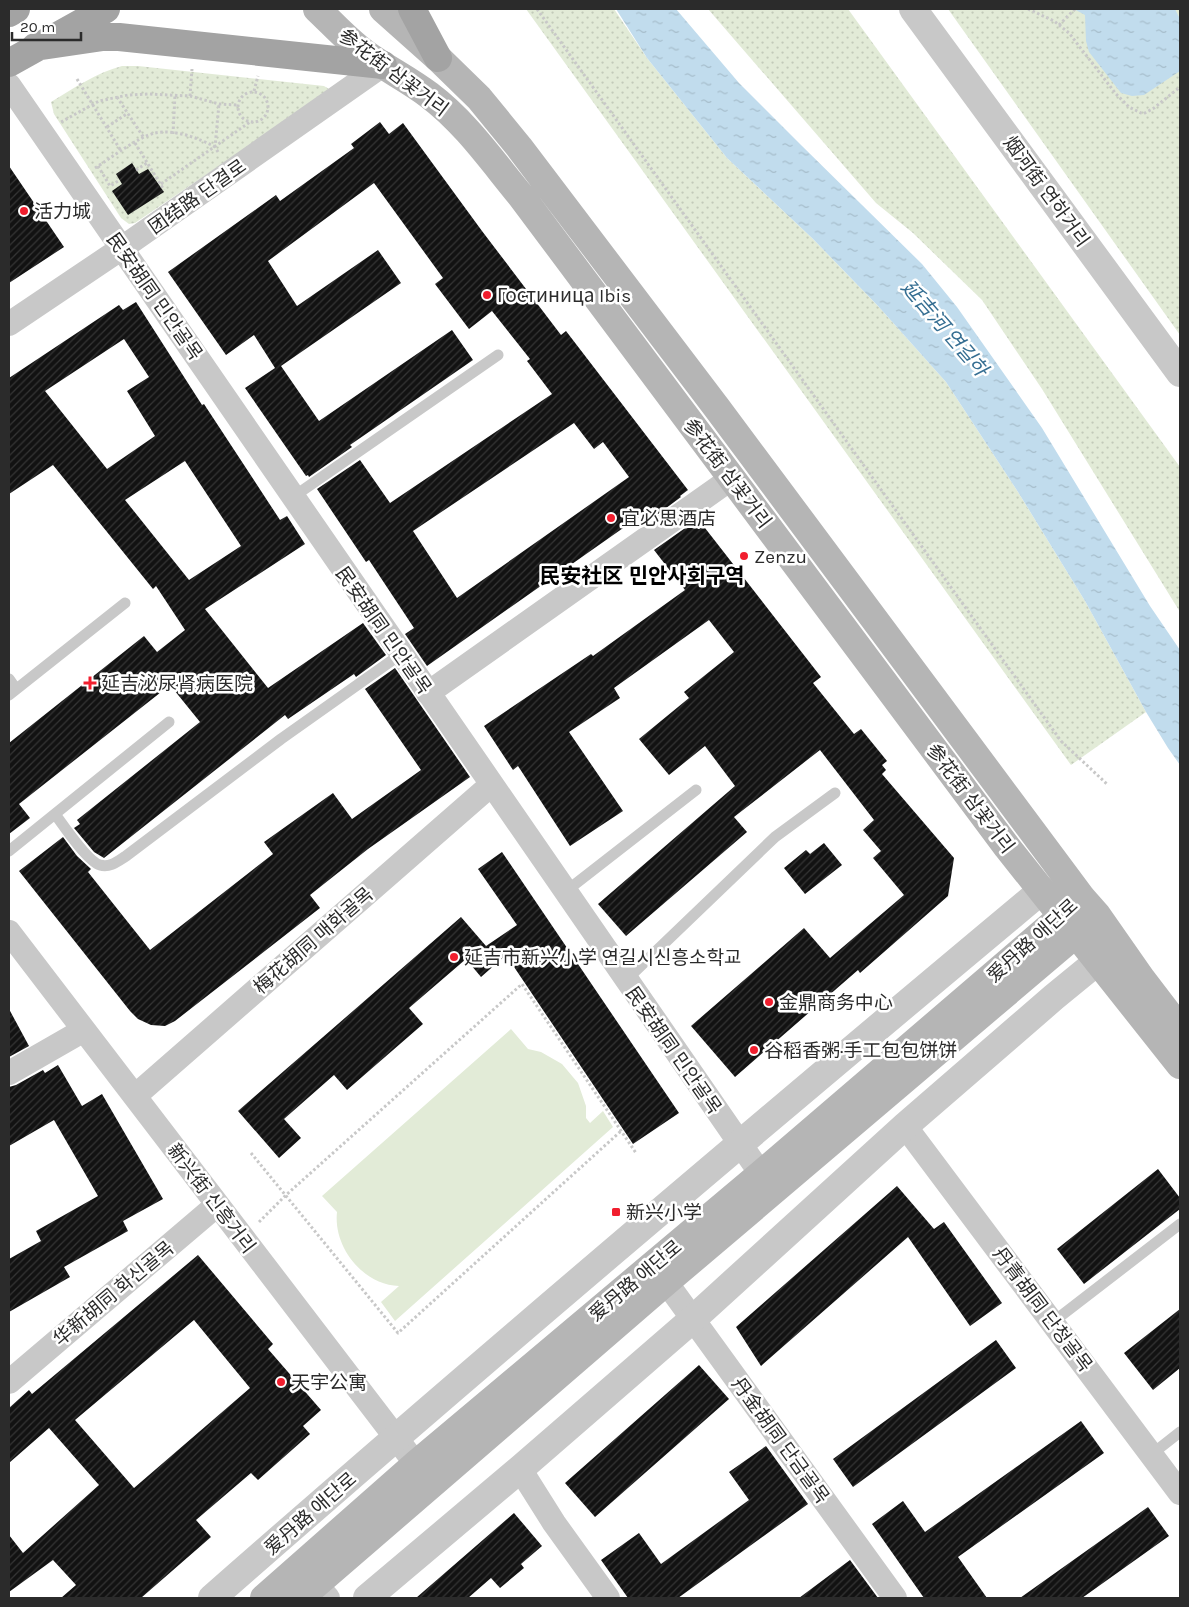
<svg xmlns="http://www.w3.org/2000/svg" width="1189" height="1607" font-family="Karla,'Noto Sans SC','Noto Sans KR',sans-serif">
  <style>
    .green { fill: url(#green-dots) }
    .pitch { fill: #e2ebd7 }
    .water { fill: url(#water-ripples) }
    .building { fill: url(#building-hatch); fill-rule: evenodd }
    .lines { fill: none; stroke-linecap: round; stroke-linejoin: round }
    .path { stroke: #c8c8c8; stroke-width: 3; stroke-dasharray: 2.5 2.5; stroke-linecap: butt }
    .service { stroke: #c8c8c8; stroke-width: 11 }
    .minor { stroke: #c8c8c8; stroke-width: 24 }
    .tertiary { stroke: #c8c8c8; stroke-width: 28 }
    .secondary { stroke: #b5b5b5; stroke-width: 28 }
    .primary { stroke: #a3a3a3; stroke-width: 28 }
    .poi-dot { fill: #f11e2e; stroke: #fff; stroke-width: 2 }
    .labels { text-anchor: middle; stroke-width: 5; stroke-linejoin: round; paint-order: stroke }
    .street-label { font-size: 19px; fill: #2b2b2b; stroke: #fff }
    .poi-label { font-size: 19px; fill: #2b2b2b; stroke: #fff; text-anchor: start }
    .water-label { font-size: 20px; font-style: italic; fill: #356e92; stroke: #fff }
    .quarter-label { font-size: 21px; font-weight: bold; fill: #000; stroke: #fff }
  </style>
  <defs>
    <pattern id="green-dots" width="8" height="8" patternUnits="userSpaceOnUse" patternTransform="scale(1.25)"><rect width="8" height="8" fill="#e2ebd7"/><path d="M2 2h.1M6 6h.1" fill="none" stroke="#c2cab9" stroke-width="1.8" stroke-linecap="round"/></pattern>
    <pattern id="water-ripples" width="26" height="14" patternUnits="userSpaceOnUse" patternTransform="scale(1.25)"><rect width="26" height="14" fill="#c1dced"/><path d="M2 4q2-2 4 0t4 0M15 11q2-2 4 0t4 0" fill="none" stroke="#a6bdcb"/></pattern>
    <pattern id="building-hatch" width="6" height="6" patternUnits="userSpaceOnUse" patternTransform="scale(1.25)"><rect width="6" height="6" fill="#121212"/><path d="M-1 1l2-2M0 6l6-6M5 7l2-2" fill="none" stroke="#353535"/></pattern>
  </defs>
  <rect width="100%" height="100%" fill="#fff"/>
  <!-- green -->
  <path class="green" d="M526,9H614L647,58L727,158L813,239L878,306L946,382L1018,492L1085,601L1146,712L1071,765Z
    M708,9H848L1180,467V612L1042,389L982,300L913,233L876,203Z
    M948,9H1180V335Z
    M122,66H138L324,86L329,89L319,98L135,223L129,224L121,218L54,114L51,102C74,88 96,73 122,66Z"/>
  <!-- pitch -->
  <path class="pitch" d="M511,1029L528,1049L541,1052L562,1064L578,1083L586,1106V1118L590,1123L603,1111L613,1127L395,1321L381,1302L399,1286C364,1285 333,1248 337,1212L322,1196Z"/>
  <!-- water -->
  <path class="water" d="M616,9H676L739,83L801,145L922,264L957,307L1042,428L1150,606L1180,650V765L1168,748L1146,712L1085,601L1018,492L946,382L878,306L813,239L727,158L647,58Z
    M1074,9H1175L1180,19V71L1144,95L1132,96L1121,93L1089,52L1086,41L1085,15Z"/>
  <!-- building -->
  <path class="building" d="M380,122L389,134L403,123L482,231L561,335L566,331L688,490L680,496L681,497L658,514L653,507L427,666L405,634L414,628L369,560L366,562L317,489L360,460L390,503L552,394L527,361L530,359L492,311L469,329L435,284L443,278L374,183L268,261L297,306L378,250L401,283L281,366L319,421L452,330L473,360L350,445L352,447L309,477L308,475L306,476L245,388L275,368L254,335L226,355L168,272L276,195L280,201L354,148L351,144ZM574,423L594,449L603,442L629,477L457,598L413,531Z
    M132,163L139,174L148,169L164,192L128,215L112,191L122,184L116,174Z
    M9,166L64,247L9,283Z
    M136,302L202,405L204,404L280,520L287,516L305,544L205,609L268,688L363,623L386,655L356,677L354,674L288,719L285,715L104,858L94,852L74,828L80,824L77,820L200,722L170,685L19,804L30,818L9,834V743L144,636L157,652L185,630L156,586L153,589L53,465L9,494V378L119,305L123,310ZM124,339L149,377L127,391L155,436L107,469L45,391ZM185,461L241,546L189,580L125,500Z
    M698,519L821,677L813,683L854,734L861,729L887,761L882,765L886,770L882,774L954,858L948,896L860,973L858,970L735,1077L691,1026L804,928L830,958L904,895L873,858L881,851L863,830L874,820L820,750L734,817L747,832L626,936L598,904L735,786L705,746L669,775L639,739L689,698L684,692L734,652L709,620L614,688L620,698L569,732L623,811L570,846L518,766L513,770L484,726L591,654L593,656L685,590L654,550Z
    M395,668L470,777L368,849L310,895L320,908L175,1021L165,1026L151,1025L138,1019L130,1011L19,871L63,837L77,856L91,869L88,872L150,950L273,854L264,842L333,793L352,819L421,770L365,689Z
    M824,843L842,865L805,894L784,868L806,850L810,854Z
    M502,852L679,1113L633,1144L506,955L481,977L466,959L409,1008L423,1024L347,1090L334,1075L284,1119L301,1138L279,1158L238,1111L461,917L486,946L517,925L478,869Z
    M9,1009L29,1046L9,1057Z
    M58,1065L82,1106L102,1094L163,1199L123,1221L128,1231L64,1267L70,1277L9,1312V1259L41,1241L36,1231L98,1196L54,1120L9,1146V1087L16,1085L43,1070L45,1073Z
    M1158,1169L1180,1198V1209L1084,1284L1057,1249Z
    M897,1186L934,1229L944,1222L1002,1303L970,1326L908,1237L761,1366L736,1327Z
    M198,1255L273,1344L268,1349L321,1410L303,1426L310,1434L258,1480L251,1473L196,1520L211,1537L141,1598H61L76,1585L53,1560L9,1592V1535L23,1553L99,1485L49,1428L9,1463V1408L29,1390L32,1394ZM194,1320L250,1388L134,1488L75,1420Z
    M1180,1309V1368L1153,1390L1124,1353Z
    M996,1340L1016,1368L853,1487L833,1459Z
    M699,1365L729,1399L595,1517L565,1483Z
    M1081,1421L1104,1453L958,1557L987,1598H924L872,1524L903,1501L925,1532Z
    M766,1446L808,1504L678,1598H628L601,1560L639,1533L661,1564L749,1500L729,1472Z
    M1148,1507L1169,1536L1082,1598H1020Z
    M514,1513L542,1546L521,1564L524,1568L500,1588L491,1578L468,1598H416Z
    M850,1560L878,1598H799Z"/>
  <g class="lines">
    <!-- path -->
    <path class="path" d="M537,9L1061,741L1108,785
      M1028,9L1054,21L1069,33L1116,94L1129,107L1143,114L1154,108L1180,87
      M1059,25L1075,9
      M77,79L121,151
      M254,91L258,76
      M238 107a15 15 0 1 1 30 0a15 15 0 1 1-30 0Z
      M190,96L192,69
      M117,97L144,138
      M61,122L99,101L128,95L149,94L190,96L219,104L238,105
      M107,127L128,113
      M173,134L175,95
      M135,143L164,190
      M218,152L215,147L219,104
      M98,166L110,186L120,180
      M95,168C111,158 138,137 155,133C174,129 199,138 215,147
      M136,170L147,163
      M161,184L250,122
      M251,1153L398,1333L621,1131
      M259,1222L286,1195L522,984L636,1153"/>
    <!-- service -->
    <path class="service" d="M293,497L498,355
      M9,679L16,689
      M9,695L125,603
      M55,814C63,825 88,862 100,865C110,868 118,861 126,856L281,739L401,654
      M9,851L169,722
      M565,892L696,790
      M626,980L775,837L835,793
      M1053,1322L1180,1224
      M1152,1454L1180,1432"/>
    <!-- minor -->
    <path class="minor" d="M9,85L761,1174
      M9,324L122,248L383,65
      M428,693L732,478
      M9,932L416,1464
      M9,1073L84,1030
      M135,1096L491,785
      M905,1126L1180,1493
      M666,1282L895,1598
      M9,1382L217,1205
      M520,1469L554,1523L608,1598
      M316,1584L328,1598"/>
    <!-- tertiary -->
    <path class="tertiary" d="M913,9L1180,373
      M212,1598C485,1358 762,1124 1041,891L1065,895
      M367,1598L520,1469L693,1319L905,1126L1054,997L1098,961V938"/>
    <!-- secondary -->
    <path class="secondary" d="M317,9C333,24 347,40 365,53C385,68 408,79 429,95C465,122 492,161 521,196L1007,847L1180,1065
      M383,9L438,58L479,98L519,147L717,408L1082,898L1097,915L1141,978L1180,1029
      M264,1598L416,1464L761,1174L1076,904
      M300,1598L666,1282L1091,921"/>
    <!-- primary -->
    <path class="primary" d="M412,9L438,58
      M9,13L16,9
      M35,47L103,37H119L383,65
      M9,63L106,9"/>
  </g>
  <!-- markers -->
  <g class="poi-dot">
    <circle cx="24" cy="211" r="5"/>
    <circle cx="487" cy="295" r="5"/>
    <circle cx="611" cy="518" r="5"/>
    <circle cx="744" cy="556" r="5"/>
    <path d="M87.5 675.5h5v5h5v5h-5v5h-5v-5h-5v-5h5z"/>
    <circle cx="454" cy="957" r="5"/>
    <circle cx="769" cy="1002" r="5"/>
    <circle cx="754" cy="1050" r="5"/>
    <rect x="611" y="1207" width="10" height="10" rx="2.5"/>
    <circle cx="281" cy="1382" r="5"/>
  </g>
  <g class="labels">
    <!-- street labels -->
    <g class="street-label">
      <text transform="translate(394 72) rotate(37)" y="7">参花街 삼꽃거리</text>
      <text transform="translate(1047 191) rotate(54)" y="7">烟河街 연하거리</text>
      <text transform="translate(197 196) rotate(-35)" y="7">团结路 단결로</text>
      <text transform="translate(155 296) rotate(55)" y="7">民安胡同 민안골목</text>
      <text transform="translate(728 473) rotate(53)" y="7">参花街 삼꽃거리</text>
      <text transform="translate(384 630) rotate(55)" y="7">民安胡同 민안골목</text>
      <text transform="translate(971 798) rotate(53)" y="7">参花街 삼꽃거리</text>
      <text transform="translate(313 940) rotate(-41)" y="7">梅花胡同 매화골목</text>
      <text transform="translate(1032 940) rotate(-42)" y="7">爱丹路 애단로</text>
      <text transform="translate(674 1050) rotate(55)" y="7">民安胡同 민안골목</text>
      <text transform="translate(212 1198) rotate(53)" y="7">新兴街 신흥거리</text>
      <text transform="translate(635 1280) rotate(-40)" y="7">爱丹路 애단로</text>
      <text transform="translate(113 1293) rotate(-40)" y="7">华新胡同 화신골목</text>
      <text transform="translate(1043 1309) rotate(53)" y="7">丹青胡同 단청골목</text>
      <text transform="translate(781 1440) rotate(54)" y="7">丹金胡同 단금골목</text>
      <text transform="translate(310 1513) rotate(-41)" y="7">爱丹路 애단로</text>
    </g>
    <!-- poi labels -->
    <g class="poi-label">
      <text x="34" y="218">活力城</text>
      <text x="497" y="302">Гостиница Ibis</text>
      <text x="621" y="525">宜必思酒店</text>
      <text x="754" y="563">Zenzu</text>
      <text x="101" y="690">延吉泌尿肾病医院</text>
      <text x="464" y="964">延吉市新兴小学 연길시신흥소학교</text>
      <text x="779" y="1009">金鼎商务中心</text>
      <text x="764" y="1057">谷稻香粥·手工包包饼饼</text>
      <text x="626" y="1219">新兴小学</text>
      <text x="291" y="1389">天宇公寓</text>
    </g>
    <!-- water labels -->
    <g class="water-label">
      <text transform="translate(945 328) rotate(49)" y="7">延吉河 연길하</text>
    </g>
    <!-- quarter labels -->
    <g class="quarter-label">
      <text x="642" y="583">民安社区 민안사회구역</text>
    </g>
  </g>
  <!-- border -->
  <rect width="1189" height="1607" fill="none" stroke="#2b2b2b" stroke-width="20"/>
  <!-- scale -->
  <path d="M12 32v8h69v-8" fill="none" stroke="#2b2b2b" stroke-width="2.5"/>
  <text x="20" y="32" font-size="15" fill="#2b2b2b" stroke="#ffffff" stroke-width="4" paint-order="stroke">20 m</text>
</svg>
